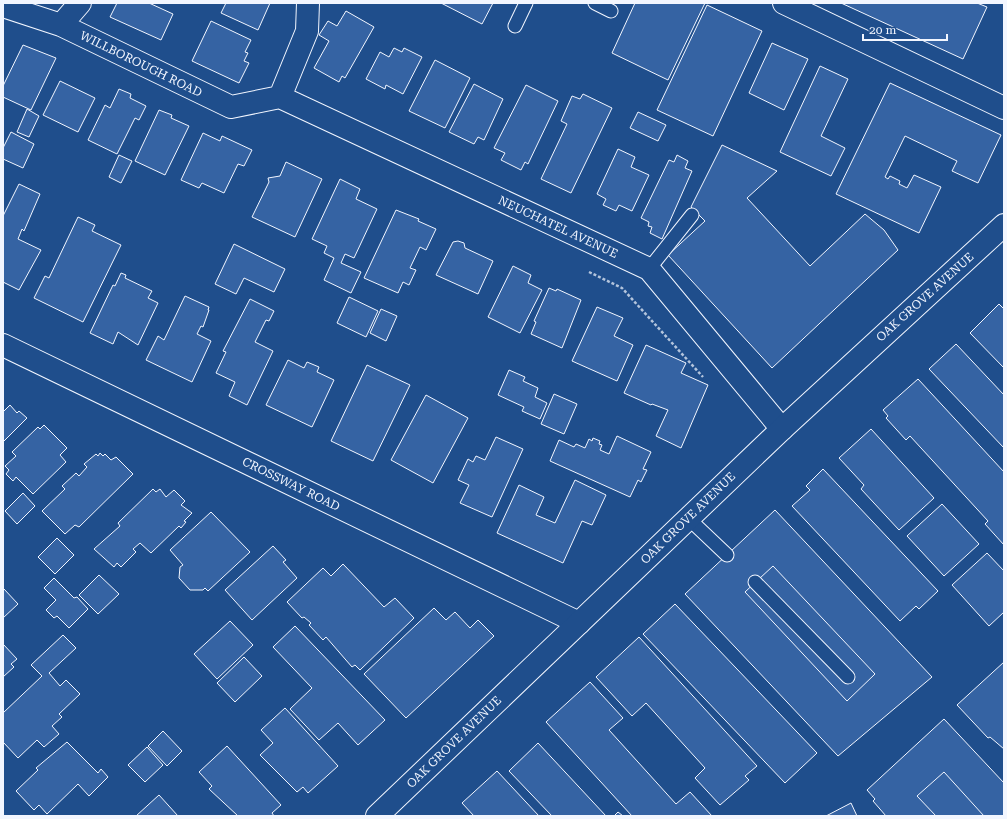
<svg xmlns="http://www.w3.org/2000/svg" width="1007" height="819" font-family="'Roboto Serif',serif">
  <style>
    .building { fill: #3563a3; stroke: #f2f6ff }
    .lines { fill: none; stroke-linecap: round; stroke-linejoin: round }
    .lane-casing { stroke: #f2f6ff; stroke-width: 15 }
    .street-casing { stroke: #f2f6ff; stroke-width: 24 }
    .secondary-casing { stroke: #f2f6ff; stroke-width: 24 }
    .path { stroke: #b3c4dc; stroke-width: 2.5; stroke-dasharray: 3 2; stroke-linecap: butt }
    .lane { stroke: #1f4e8c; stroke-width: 13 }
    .street { stroke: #1f4e8c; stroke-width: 22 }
    .secondary { stroke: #1f4e8c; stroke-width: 22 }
    .labels { text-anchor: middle; stroke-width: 3; stroke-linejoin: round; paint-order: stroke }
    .street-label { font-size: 12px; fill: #f2f6ff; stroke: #1f4e8c }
  </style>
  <rect width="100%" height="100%" fill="#1f4e8c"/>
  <!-- building -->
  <path class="building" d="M117,3H149L173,14L161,40L110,17Z
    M226,3H270L258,30L221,13Z
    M441,3H493L482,24Z
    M635,3H705L668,80L612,53Z
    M841,3H977L987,7L963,59Z
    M707,5L762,31L713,136L657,110Z
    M346,11L374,27L345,78L342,76L339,82L314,68L329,41L319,35L328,21L337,26Z
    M211,21L251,40L245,52L248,53L244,61L249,63L239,83L192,61Z
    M772,43L808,59L784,110L749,93Z
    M23,45L56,58L31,110L3,97V86Z
    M394,48L402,52L404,48L422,57L403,94L386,85L385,89L366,79L380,52L389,57Z
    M435,60L470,78L445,128L409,111Z
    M820,66L848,79L821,136L845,148L831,176L780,152Z
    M60,81L95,98L78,132L43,115Z
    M890,83L1001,135L978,183L952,171L957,161L905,136L885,177L888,179L890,176L900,181L899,184L907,188L914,175L941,187L919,233L836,194Z
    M474,84L503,99L484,140L478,137L474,144L449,132Z
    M526,85L558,101L528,164L525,162L521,170L501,160L505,153L494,148Z
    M119,89L131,94L130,98L146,106L139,120L135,118L117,154L88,140L105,105L110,108Z
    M583,94L612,108L571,193L541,179L567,124L561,121L572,96L580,99Z
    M27,109L39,116L29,137L17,132Z
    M159,110L172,115L171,118L189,126L165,175L135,161Z
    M638,112L666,125L658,141L630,128Z
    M11,132L34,144L23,168L3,159V148Z
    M203,133L220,141L222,136L252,150L244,166L238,164L224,193L202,183L199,188L181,180Z
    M722,145L777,171L747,198L810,266L865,214L884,230L898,250L772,368L668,255L705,221L691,207Z
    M618,149L635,157L631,167L649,175L632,211L619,205L616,211L603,205L606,199L597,194Z
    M119,155L132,161L121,183L109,177Z
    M677,155L688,161L685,168L692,171L662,239L650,233L652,227L648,226L649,222L641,218L669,160L674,162Z
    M286,162L322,179L295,237L252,217L269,182L268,178L280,176Z
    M340,179L360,189L356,199L377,209L354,258L345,254L341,263L361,272L351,293L324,280L334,258L324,253L327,246L312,239Z
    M19,184L40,194L24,231L22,229L18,239L41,250L19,290L3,282V216Z
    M396,210L419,219L418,221L436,229L426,250L420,247L410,268L416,270L409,285L403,282L398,293L364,278Z
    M78,217L95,225L92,231L121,245L83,322L34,298L45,276L49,278Z
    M458,241L464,243L465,248L493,261L478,294L436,275L453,242Z
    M234,244L285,269L274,292L244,278L236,294L215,284Z
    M513,266L531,275L528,283L542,290L520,333L488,317Z
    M121,273L126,275L125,278L152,291L148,298L158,303L138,345L118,332L113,344L90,333L113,285L115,286Z
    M549,288L556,291L557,289L581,300L562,348L531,334L536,322L534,321Z
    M185,296L209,307L208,310H209L203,327L201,326L197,334L211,341L192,382L146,360L158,336L164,340Z
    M349,297L378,311L366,337L337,323Z
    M250,299L274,311L269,321L266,320L255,342L273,351L247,405L229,396L235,382L216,373L226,352L223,351Z
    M999,304L1004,309V368L970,333Z
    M597,307L623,318L614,336L633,345L617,381L572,361Z
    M381,309L397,316L386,341L370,333Z
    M956,344L1004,395V448L929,369Z
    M646,345L686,363L681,373L708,385L681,448L656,436L668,410L652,404L651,405L624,393Z
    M288,360L304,368L307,362L319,367L317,372L334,380L312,427L266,405Z
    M367,365L410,385L373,461L331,441Z
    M509,370L525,377L523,381L538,388L535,397L547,403L540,419L522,411L524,407L498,395Z
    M918,379L1004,472V545L985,524L988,521L910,436L906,440L886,418L888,416L883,410Z
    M554,394L577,404L564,434L541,424Z
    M426,395L468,418L433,483L391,460Z
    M10,405L17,413L19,411L27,418L3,442V412Z
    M44,425L67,448L60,455L66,462L33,494L16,477L13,481L6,474L9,470L5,466L16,456L12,452L38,427L40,429Z
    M871,429L934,498L899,530L861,489L864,485L839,458Z
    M617,436L651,452L643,469L647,470L641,482L638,480L630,497L550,461L559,440L574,447L576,444L585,448L589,439L592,441L593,438L600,441L599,444L602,445L600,450L609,454Z
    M496,437L523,449L492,517L460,503L469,485L458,480L468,459L473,462L476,456L485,460Z
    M100,453L103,456L105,454L111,460L116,457L133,474L79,527L75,525L65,534L42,511L65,489L62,486L76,473L79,476L87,467L84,464L96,454L98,456Z
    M823,469L938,591L919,609L916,606L900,621L792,506L810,490L806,486Z
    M575,480L606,495L592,525L582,521L563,563L497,533L519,485L544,497L536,515L555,523Z
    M153,489L156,492L160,489L166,497L174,490L185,501L181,505L192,513L184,521L186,522L181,528L179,526L151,553L140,543L133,549L136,552L121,567L117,563L114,567L94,549L120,526L118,523Z
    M23,493L35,506L17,524L5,511Z
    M942,504L979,544L944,576L907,536Z
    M775,510L932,677L838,756L685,594Z
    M211,512L250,552L208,591L205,588L203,590H190L179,578L180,567L183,565L170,550Z
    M57,538L74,555L55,574L38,557Z
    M273,546L286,560L283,562L297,578L252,620L225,590Z
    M987,553L1004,571V612L989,626L952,585Z
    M343,564L384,607L395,598L414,618L360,670L355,665L352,667L326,637L323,640L309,625L311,623L304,617L302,618L287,602L323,568L331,576Z
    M773,566L875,674L847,701L745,592Z
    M99,575L119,594L98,614L79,595Z
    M54,578L74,598L77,597L88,609L69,628L57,616L54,618L46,610L56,600L44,588Z
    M4,589L18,604L3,618V590Z
    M675,604L817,753L785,783L643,634Z
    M434,608L446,620L455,612L470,628L478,620L494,636L406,718L364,674Z
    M230,621L253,645L217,679L194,654Z
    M295,626L385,720L358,745L338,723L319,740L290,709L312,688L273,647Z
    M63,635L76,648L49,673L60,686L66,680L80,694L59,714L62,717L52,726L59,734L44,747L37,740L18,758L3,742V713L42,676L31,665Z
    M639,637L757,766L745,776L749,780L720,805L695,778L705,768L646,703L632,716L596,677Z
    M3,644L17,659L11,664L14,667L3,677Z
    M244,657L262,676L235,702L217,683Z
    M1004,662V749L990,737L988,738L957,705Z
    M590,682L623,718L609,730L676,804L690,792L712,816H632L546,722Z
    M285,708L338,766L308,793L303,787L297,792L260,755L273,743L261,730Z
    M944,719L1004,783V816H886L873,801L875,799L867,790Z
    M163,731L182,751L167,766L148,746Z
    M67,742L98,773L101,769L108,777L89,796L78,784L47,814L39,805L34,810L16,791L38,770L36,768Z
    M538,743L606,816H552L509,771Z
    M227,746L281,805L272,813L274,816H238L209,789L212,786L199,772Z
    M147,747L163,765L145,782L128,765Z
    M497,771L539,816H474L462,803Z
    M944,772L984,816H936L917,796Z
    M159,795L178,816H136Z
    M851,803L857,816H826Z
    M618,812L623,816H614Z"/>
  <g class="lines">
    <!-- lane casing -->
    <g class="lane-casing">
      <path id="lane" d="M595,3L611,11
        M515,26L526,3
        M649,269L692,215
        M688,518L727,555
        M755,582L848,677"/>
    </g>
    <!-- street casing -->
    <g class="street-casing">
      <path id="street" d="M784,3L1004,108
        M3,6L61,25L231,107L280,97
        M61,25L80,3
        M280,97L649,269L782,429
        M280,97L307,31L308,3
        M3,345L579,623"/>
    </g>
    <!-- secondary casing -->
    <g class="secondary-casing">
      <path id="secondary" d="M377,816L782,429L1004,225"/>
    </g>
    <!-- path -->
    <path class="path" d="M589,272L622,288L703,377"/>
    <!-- lane -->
    <use href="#lane" class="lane"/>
    <!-- street -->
    <use href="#street" class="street"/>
    <!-- secondary -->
    <use href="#secondary" class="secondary"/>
  </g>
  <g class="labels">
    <!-- street labels -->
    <g class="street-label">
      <text transform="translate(141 64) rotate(26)" y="4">WILLBOROUGH ROAD</text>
      <text transform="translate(558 227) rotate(25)" y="4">NEUCHATEL AVENUE</text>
      <text transform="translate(925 297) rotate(-42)" y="4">OAK GROVE AVENUE</text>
      <text transform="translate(291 484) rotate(26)" y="4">CROSSWAY ROAD</text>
      <text transform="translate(688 518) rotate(-44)" y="4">OAK GROVE AVENUE</text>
      <text transform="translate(454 742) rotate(-44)" y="4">OAK GROVE AVENUE</text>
    </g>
  </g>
  <!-- border -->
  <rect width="1007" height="819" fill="none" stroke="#f2f6ff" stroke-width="8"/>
  <!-- scale -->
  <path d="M863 34v6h84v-6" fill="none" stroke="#f2f6ff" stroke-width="2"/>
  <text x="869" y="34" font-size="12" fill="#f2f6ff" stroke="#1f4e8c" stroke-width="3" paint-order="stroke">20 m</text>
</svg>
